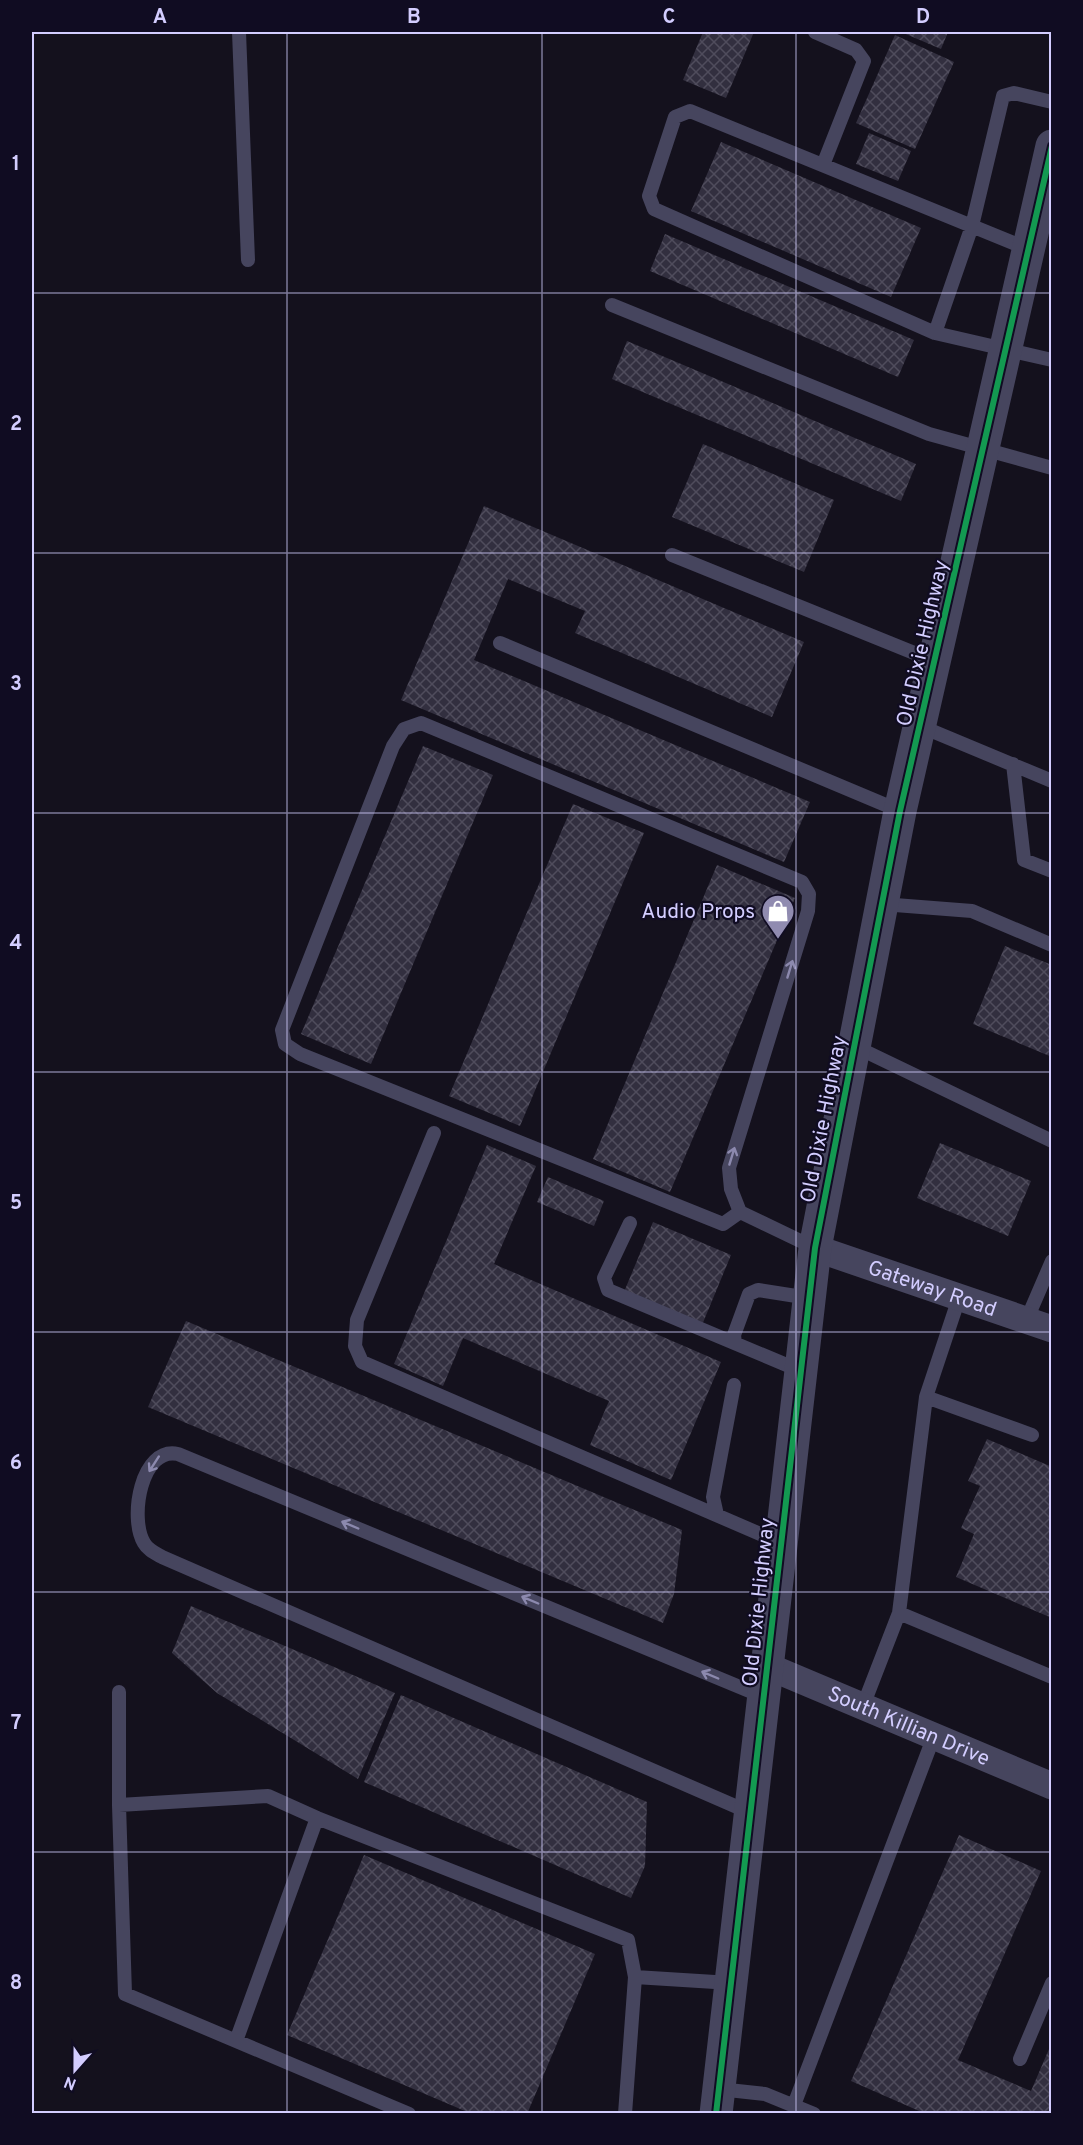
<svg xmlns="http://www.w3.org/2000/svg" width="1083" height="2145" font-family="Overpass,sans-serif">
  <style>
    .building { fill: url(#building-cross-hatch) }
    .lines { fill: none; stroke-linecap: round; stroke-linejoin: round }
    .service { stroke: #46455e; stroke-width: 14 }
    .minor { stroke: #46455e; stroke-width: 27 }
    .tertiary { stroke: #46455e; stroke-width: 33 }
    .cycleway-casing { stroke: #100c22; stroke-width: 10 }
    .cycleway { stroke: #139951; stroke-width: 6 }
    .oneway { stroke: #8c89ae }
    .grid { fill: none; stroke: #d3cdff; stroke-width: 1.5; stroke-opacity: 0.55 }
    .labels { text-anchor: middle; stroke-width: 4.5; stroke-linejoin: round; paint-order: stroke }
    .street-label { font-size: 21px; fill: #d3cdff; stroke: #100c22 }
    .poi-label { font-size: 21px; fill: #d3cdff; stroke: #100c22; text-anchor: end }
    .neatline { fill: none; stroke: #d3cdff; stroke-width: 2 }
    .grid-label { font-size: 20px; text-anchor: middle; font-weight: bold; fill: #d3cdff }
  </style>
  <defs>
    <pattern id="building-cross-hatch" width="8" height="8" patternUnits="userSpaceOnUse" patternTransform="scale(1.5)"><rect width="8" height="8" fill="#322f3f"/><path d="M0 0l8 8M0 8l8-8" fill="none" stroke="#4f4c5c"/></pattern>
  </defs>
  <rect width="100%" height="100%" fill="#14111d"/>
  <!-- building -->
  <path class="building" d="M703,32H754L726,98L683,80Z
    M901,32H948L941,49Z
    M895,35L954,62L915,149L856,123Z
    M869,133L911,151L898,181L856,164Z
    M721,142L921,228L891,297L691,211Z
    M665,234L914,340L898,377L650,271Z
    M627,341L916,464L901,501L612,379Z
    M703,444L834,500L804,572L672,517Z
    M484,506L804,642L772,717L575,633L585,611L508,579L474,660L810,802L784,862L401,700Z
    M423,746L493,775L371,1064L301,1034Z
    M573,804L644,833L520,1126L449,1096Z
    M717,865L795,898L670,1192L593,1159Z
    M1005,946L1052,965V1057L973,1024Z
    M940,1143L1031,1181L1008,1236L917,1198Z
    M487,1145L536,1166L494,1264L721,1362L671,1480L590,1445L609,1401L463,1338L443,1386L394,1364Z
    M548,1177L604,1201L594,1226L537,1202Z
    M653,1222L731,1255L702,1325L624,1292Z
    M186,1321L682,1530L674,1594L663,1623L148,1407Z
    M987,1439L1052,1467V1618L956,1577L974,1534L961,1528L980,1486L968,1481Z
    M191,1606L395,1693L358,1779L217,1693L172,1653Z
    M401,1695L647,1802L645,1866L631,1898L364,1782Z
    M959,1835L1041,1871L958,2060L1031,2091L1052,2042V2114H926L851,2081Z
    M364,1855L595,1954L527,2114H472L287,2035Z"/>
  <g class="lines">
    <!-- service -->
    <path class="service" d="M239,32L248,260
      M815,32L856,50L864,61L823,165
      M1028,249L690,111L675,117L649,196L654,209L935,333L1052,360
      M612,305L929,434L1052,468
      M935,333L972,226L1003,96L1014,93L1052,102
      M672,555L934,661
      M500,643L900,811
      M920,726L1052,781
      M1013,764L1024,860L1052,871
      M882,904L972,911L1052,945
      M854,1046L1052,1141
      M434,1133L357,1320L355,1346L362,1362L781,1543
      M740,1212L723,1224L300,1054L285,1044L282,1030L393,746L404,729L421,723L802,882L809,894L808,911L729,1168L731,1189L740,1212L815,1248
      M630,1223L604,1278L608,1290L801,1371
      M1027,1319L1052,1261
      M735,1343L734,1335L749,1294L758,1290L809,1298
      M926,1397L1032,1435
      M717,1515L713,1497L734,1385
      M899,1613L926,1397L959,1298
      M119,1692V1805L125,1994L409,2114
      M863,1706L899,1613L1052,1677
      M119,1805L268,1796L317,1818L236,2041
      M751,1813L162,1557C155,1553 148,1550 144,1543C129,1518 141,1446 178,1454L764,1697
      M317,1818L628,1940L635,1977
      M1020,2059L1052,1983
      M719,2089L765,2094L814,2114
      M794,2105L934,1736
      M625,2114L635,1977L731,1983"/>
    <!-- minor -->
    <g class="minor">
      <path id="s1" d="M815,1248L1052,1329"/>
      <path id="s2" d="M767,1666L1052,1786"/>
    </g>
    <!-- tertiary -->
    <path class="tertiary" d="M716,2114L815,1248L900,811L1052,146"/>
    <!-- cycleway casing -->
    <g class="cycleway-casing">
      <path id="cycleway" d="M716,2114L815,1248L900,811L1052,146"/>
    </g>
    <!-- cycleway -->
    <use href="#cycleway" class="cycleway"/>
  </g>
  <!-- one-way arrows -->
  <defs><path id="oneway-shaft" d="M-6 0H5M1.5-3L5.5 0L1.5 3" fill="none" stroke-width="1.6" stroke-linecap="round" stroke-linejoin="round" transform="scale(1.5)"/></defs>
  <g class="oneway">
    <use href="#oneway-shaft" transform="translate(790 969) rotate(-73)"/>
    <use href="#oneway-shaft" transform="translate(732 1156) rotate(-73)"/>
    <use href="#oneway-shaft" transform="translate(154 1464) rotate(123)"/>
    <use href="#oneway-shaft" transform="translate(350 1525) rotate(-157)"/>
    <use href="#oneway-shaft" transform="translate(530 1600) rotate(-157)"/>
    <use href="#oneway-shaft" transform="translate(710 1675) rotate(-157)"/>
  </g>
  <!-- grid -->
  <path class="grid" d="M287,32V2114M542,32V2114M796,32V2114M32,293H1052M32,553H1052M32,813H1052M32,1072H1052M32,1332H1052M32,1592H1052M32,1852H1052"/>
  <!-- icons -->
  <defs>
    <g id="shop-pin" transform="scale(1.725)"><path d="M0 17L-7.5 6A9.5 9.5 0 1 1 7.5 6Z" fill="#908bb0" stroke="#100c22"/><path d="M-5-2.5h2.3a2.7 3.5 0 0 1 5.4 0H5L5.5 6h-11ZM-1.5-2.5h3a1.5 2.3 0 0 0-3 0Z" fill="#fff"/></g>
  </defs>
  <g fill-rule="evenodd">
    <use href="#shop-pin" x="778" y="911"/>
  </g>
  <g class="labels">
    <!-- street labels -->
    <g class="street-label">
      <text transform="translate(922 643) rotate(-77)" y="7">Old Dixie Highway</text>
      <text transform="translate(823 1119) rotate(-79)" y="7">Old Dixie Highway</text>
      <text dy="7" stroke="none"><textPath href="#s1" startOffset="124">Gateway Road</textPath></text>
      <text transform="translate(758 1602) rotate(-84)" y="7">Old Dixie Highway</text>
      <text dy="7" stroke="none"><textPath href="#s2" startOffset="154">South Killian Drive</textPath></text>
    </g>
    <!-- poi labels -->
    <g class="poi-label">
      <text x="755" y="918">Audio Props</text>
    </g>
  </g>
  <!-- border -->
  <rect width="1083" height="2145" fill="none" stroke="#100c22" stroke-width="66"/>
  <!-- north arrow -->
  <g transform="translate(75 2070) rotate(201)" stroke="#100c22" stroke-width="4.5" paint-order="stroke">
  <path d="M0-4.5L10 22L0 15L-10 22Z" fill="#d3cdff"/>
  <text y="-9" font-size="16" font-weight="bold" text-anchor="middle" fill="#d3cdff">N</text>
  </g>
  <rect x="33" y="33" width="1017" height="2079" class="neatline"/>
  <g class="grid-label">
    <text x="160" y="23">A</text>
    <text x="414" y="23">B</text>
    <text x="669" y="23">C</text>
    <text x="923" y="23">D</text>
    <text x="16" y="170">1</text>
    <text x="16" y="430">2</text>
    <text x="16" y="690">3</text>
    <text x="16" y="949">4</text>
    <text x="16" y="1209">5</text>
    <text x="16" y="1469">6</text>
    <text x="16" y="1729">7</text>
    <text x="16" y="1989">8</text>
  </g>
</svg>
